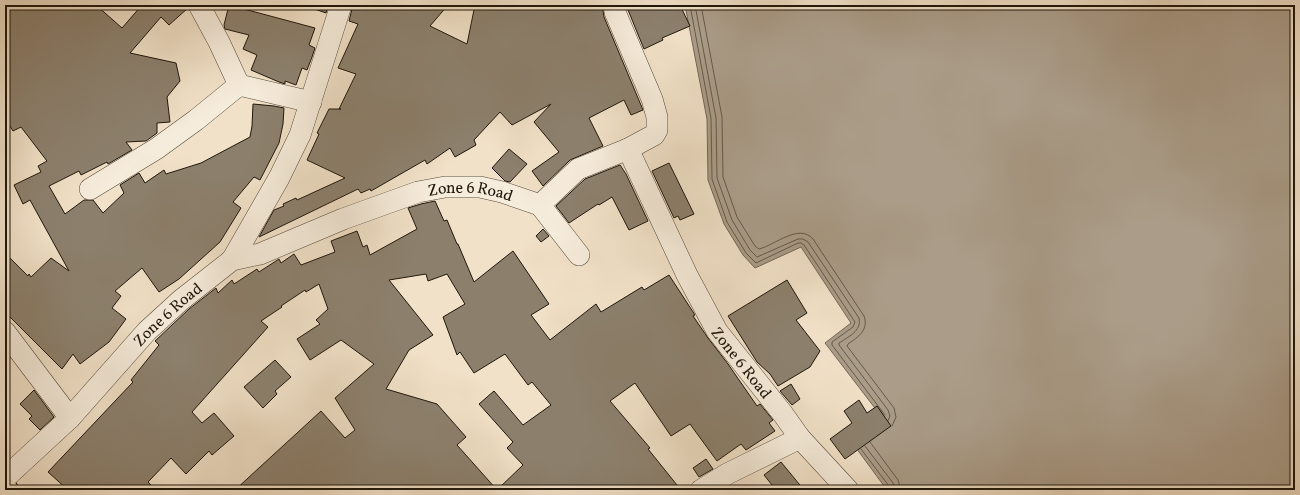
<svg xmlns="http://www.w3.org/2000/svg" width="1300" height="495" font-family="Vollkorn,serif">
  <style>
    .water { fill: #aa9c88; stroke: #726656 }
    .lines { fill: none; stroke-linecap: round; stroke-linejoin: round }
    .shore { stroke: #64594a; stroke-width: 1 }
    .building { fill: #8c806d; stroke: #1f160b }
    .minor-casing { stroke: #54493a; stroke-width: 22 }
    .highway-casing { stroke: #1f160b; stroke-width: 24 }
    .minor { stroke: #f6ecdb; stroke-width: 21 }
    .highway { stroke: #f1e1c8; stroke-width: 22 }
    .labels { text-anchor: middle; stroke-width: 4; stroke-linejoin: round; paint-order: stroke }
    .street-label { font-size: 16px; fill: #1f160b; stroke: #f6ecdb }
  </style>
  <rect width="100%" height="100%" fill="#f1e1c8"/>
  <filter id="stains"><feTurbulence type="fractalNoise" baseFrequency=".005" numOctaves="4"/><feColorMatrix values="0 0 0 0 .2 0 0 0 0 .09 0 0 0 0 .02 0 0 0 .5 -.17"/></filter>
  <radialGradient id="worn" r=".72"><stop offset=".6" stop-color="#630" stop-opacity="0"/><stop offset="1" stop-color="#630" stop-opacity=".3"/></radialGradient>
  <!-- water -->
  <path class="water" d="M685,5H1295V490H887L848,437L881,416L825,343L851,323L801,247L755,268L743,255L724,224L708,180L707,119Z"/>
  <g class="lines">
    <!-- shore -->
    <path class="shore" d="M690,5L711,118L712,179L727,222L746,253L756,263L798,243H801L804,245L855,322L853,327L832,342V345L885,415
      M695,5L716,118L717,178L732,220L750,250L757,257L798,239H803L808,242L859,318C862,331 848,337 839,343V345L888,410L890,416L888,421
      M701,5L722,117L723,177L737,217L755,246L759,249C775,245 799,223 813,239L864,316C869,330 858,337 848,344L847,346L894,408L896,417L892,426
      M870,442L898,480L901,490
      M865,446L893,483L895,490
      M861,449L889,486L890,490"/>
  </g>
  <!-- building -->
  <path class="building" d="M5,5H96L122,28L142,5H187L188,8L169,25L161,17L130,53L176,63L180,81L167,97L170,122L157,123V133L146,141L126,142L132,150L108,164L107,162L81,175L79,171L49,186L65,214L84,200H93L103,213L124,193L120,185L139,173L145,183L164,170L166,174L201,163L250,137L252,126L253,104L274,106L284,108L283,124L279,143L260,180L254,177L233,202L241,208L220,242L179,279L159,292L142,268L115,291L121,296L112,308L126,319L109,342L80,364L73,354L62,369L5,312V253L28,276L29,274L31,277L51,258L69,271L30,200L23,204L14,185L41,172L38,166L47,161L21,127L13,131L5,118Z
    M229,5L315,28L309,45L315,48L312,57L307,70L302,68L296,85L285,81V84L279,82L251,70L257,55L243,49L249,35L225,29L224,25Z
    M310,5H328L326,13L309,7Z
    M353,5H448L430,26L467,44L475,5H602L604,17L643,110L631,115L624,100L589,118L603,146L570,160L543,186L532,171L559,152L534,122L551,104L512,125L500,112L474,140L476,145L455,157L450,148L427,164L425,160L371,191L370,189L361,193L358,189L259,237L274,210L284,206L283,204L296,198L297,200L345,178L307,160L319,134L317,133L329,109H341H339L356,74L338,68L358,24L349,21Z
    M626,5H680L690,26L662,38L663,40L644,49Z
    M509,149L527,164L510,182L505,181L492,168Z
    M669,163L694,214L680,220L678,216L674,218L652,171Z
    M620,165L626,174L648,221L629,230L612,197L599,205L598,204L569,223L556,206L585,179Z
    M435,201L444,221L447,220L457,244H458L474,282L513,251L549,304L531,315L550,340L596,304L601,312L642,287L644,290L669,275L695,315L693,316L708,338L728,364L757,406L760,404L773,420L769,423L775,431L746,450L741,444L717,461L690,424L671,436L635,383L610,401L650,448L648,449L681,490H497L523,465L507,448L513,442L479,404L494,391L523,425L551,405L532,382L528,385L505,354L474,373L460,352L457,355L443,317L465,304L447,274L428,281L426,274L389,280L433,335L409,350L386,389L437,404L466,437L457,445L497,490H235L321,411L345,438L355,430L335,398L374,364L341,340L310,360L297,339L320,324L316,320L328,309L319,284L306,292L305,290L281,306L282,307L261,321L268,327L192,412L202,423L214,413L234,436L212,455L209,451L186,474L171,458L148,482L156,490H68L48,472L133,382L131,380L159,345L155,341L189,309L216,288L218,293L232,280L234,284L257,269L259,272L279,259L281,263L294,254L301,265L335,252L331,241L357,231L363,247L367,245L370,255L417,229L408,208L421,204Z
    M543,229L549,236L541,242L536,236Z
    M787,280L807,313L796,320L820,351L810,367L778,386L770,374L757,362L728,316Z
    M275,360L291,377L275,391L277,394L263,408L244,387Z
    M791,384L800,399L792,405L780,391Z
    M34,390L54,417L40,430L29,419L32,416L20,404Z
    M859,400L867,413L877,406L891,426L845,459L830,439L852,423L844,411Z
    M706,459L713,469L699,477L693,468Z
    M781,462L804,490H776L764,475Z"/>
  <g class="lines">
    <!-- minor casing -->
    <g class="minor-casing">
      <g id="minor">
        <path d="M199,5L219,42L239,85L311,102"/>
        <path d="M614,5L615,12L652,99L657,117V130L654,135L628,149"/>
        <path d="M90,189L156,149L196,120L239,85"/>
        <path d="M540,205L579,255"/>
        <path d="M232,260L279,178L300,135L341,5"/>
        <path d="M5,332L70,418"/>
        <path id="s1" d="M5,478L70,418L147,331L181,300L232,260L260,254L343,219L418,192L445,187H480L502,192L540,205L578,169L628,149L687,275L717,331L783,414L800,438L848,490"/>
        <path d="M701,490L727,474L800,438"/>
      </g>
    </g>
    <!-- highway casing -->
    <g class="highway-casing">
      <path id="highway" d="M5,488L7,490"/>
    </g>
    <!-- minor -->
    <use href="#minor" class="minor"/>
    <!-- highway -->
    <use href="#highway" class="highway"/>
  </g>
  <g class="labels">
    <!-- street labels -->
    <g class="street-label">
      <text dy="6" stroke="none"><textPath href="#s1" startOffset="567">Zone 6 Road</textPath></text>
      <text dy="6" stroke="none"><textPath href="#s1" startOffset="231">Zone 6 Road</textPath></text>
      <text dy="6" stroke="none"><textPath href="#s1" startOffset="988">Zone 6 Road</textPath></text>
    </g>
  </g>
  <!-- margin -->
  <rect width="1300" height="495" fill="none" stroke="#f1e1c8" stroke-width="20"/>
  <rect x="6" y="6" width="1288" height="483" fill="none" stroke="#1f160b" stroke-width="2"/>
  <rect x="10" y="10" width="1280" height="475" fill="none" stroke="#1f160b"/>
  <rect width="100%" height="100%" filter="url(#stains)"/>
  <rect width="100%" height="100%" fill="url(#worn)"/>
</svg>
